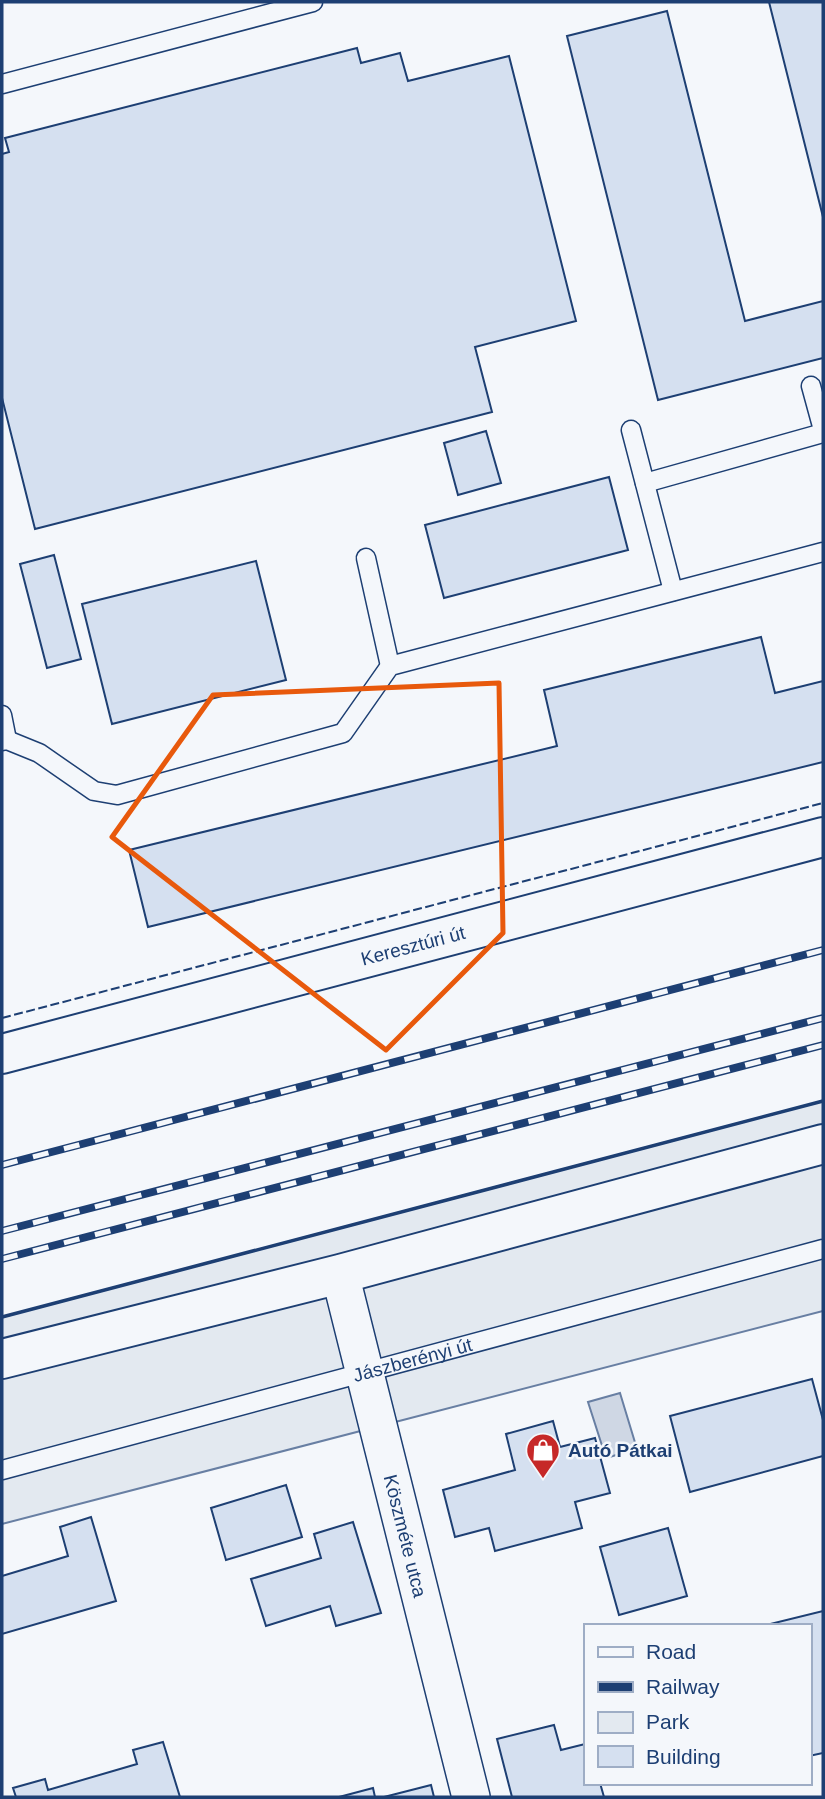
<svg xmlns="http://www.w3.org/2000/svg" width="825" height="1799" font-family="Helvetica,sans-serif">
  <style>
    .green { fill: #e3e9f0; stroke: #687fa3; stroke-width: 2 }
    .water { fill: #cfd7e4; stroke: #687fa3; stroke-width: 2 }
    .building { fill: #d5e0f0; stroke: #1d3f73; stroke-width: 2 }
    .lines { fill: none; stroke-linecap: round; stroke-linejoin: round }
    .service-casing { stroke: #1d3f73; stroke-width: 21 }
    .minor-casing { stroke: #1d3f73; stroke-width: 40 }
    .secondary-casing { stroke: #1d3f73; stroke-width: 42 }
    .primary-casing { stroke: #1d3f73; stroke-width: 42 }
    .service { stroke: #f4f7fb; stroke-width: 18 }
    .minor { stroke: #f4f7fb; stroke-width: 37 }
    .secondary { stroke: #f4f7fb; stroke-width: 38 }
    .primary { stroke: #f4f7fb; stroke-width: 38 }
    .rail-casing { stroke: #1d3f73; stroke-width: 8 }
    .rail { stroke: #f4f7fb; stroke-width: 5; stroke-dasharray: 16; stroke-linecap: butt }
    .fence { stroke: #1d3f73; stroke-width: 2; stroke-dasharray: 9 3.5; stroke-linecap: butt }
    .wall { stroke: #1d3f73; stroke-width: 3.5 }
    .marked { fill: none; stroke: #e8590c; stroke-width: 5; stroke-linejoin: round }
    .labels { text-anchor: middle; stroke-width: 5; stroke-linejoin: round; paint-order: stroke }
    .street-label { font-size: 19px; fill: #1d3f73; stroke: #f4f7fb }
    .poi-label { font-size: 19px; font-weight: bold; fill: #1d3f73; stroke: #f4f7fb; text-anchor: start }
  </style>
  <rect width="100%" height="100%" fill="#f4f7fb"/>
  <!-- green -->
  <path class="green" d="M823,1101V1311L2,1524V1317Z"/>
  <!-- water -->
  <path class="water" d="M620,1393L637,1449L606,1458L588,1402Z"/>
  <!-- building -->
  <path class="building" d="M769,2H823V217Z
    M667,11L745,321L823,301V358L658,400L567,36Z
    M357,48L361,63L400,53L408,81L509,56L576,321L475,347L492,412L35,529L2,398V154L9,152L5,138Z
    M486,431L501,483L458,495L444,443Z
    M609,477L628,550L444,598L425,525Z
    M54,555L81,659L47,668L20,564Z
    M256,561L286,680L112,724L82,604Z
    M761,637L775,693L823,681V762L148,927L129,850L557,746L544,690Z
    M812,1379L823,1420V1456L690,1492L670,1416Z
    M553,1421L560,1447L595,1438L610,1493L575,1502L582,1528L495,1551L489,1528L455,1537L443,1490L515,1470L506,1434Z
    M286,1485L302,1537L226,1560L211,1508Z
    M91,1517L116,1601L2,1634V1576L68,1556L60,1527Z
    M353,1522L381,1613L336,1626L330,1606L266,1626L251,1579L321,1558L314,1534Z
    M668,1528L687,1596L619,1615L600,1547Z
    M823,1611V1753L809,1756V1626H762Z
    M554,1725L561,1750L585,1744V1783H600L604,1797H512L497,1739Z
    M163,1742L180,1797H16L13,1788L45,1779L48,1790L137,1764L133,1750Z
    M431,1785L434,1797H384Z
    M373,1788L375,1797H339Z"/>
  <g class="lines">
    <!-- service casing -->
    <g class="service-casing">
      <g id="service">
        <path d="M2,84L313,2"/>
        <path d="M811,386L823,430"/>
        <path d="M631,430L673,591"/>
        <path d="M645,483L823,433"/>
        <path d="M366,558L390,666"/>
        <path d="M2,715L7,740"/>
        <path d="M2,741L7,740L39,753L94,791L117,795L343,733L390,666L823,552"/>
        <path id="s1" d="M2,1470L823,1249"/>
      </g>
    </g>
    <!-- minor casing -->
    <g class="minor-casing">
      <g id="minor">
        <path id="s2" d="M340,1274L471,1797"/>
      </g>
    </g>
    <!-- secondary casing -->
    <g class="secondary-casing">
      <g id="secondary">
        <path id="s3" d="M2,1054L823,837"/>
      </g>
    </g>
    <!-- primary casing -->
    <g class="primary-casing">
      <path id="primary" d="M2,1359L340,1274L823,1144"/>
    </g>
    <!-- service -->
    <use href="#service" class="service"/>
    <!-- minor -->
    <use href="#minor" class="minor"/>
    <!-- secondary -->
    <use href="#secondary" class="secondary"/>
    <!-- primary -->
    <use href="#primary" class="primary"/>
    <!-- rail casing -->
    <g class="rail-casing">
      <path id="rail" d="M2,1165L823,950
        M2,1231L823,1018
        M2,1259L823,1045"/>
    </g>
    <!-- rail -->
    <use href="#rail" class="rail"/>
    <!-- fence -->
    <path class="fence" d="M2,1018L823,803"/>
    <!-- wall -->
    <path class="wall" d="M2,1317L823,1101"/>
  </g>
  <!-- marked area -->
  <path class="marked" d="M499,683L503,933L386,1050L112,837L213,695Z"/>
  <!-- icons -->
  <defs>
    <g id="shop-pin" transform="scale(1.75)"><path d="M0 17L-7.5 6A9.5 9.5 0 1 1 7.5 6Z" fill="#c62828" stroke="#f4f7fb"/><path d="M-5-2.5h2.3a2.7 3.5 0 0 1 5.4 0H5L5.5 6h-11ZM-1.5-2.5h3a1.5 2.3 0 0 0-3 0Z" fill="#fff"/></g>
  </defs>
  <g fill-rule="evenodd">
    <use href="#shop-pin" x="543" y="1450"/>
  </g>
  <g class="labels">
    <!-- street labels -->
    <g class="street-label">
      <text dy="7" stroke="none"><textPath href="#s3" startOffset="425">Keresztúri út</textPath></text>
      <text dy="7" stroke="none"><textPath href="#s1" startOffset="425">Jászberényi út</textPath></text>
      <text dy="7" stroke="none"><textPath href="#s2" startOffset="270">Köszméte utca</textPath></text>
    </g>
    <!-- poi labels -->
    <g class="poi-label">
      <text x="568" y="1457">Autó Pátkai</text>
    </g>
  </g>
  <!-- border -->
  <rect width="825" height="1799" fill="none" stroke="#1d3f73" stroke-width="7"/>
  <!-- legend -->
  <rect x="584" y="1624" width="228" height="161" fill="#f4f7fb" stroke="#9eadc5" stroke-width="2"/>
  <rect x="598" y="1647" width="35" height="10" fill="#f4f7fb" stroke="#9eadc5" stroke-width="2"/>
  <text x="646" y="1659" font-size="21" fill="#1d3f73">Road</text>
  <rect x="598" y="1682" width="35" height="10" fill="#1d3f73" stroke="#9eadc5" stroke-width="2"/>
  <text x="646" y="1694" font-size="21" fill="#1d3f73">Railway</text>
  <rect x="598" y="1712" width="35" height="21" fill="#e3e9f0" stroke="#9eadc5" stroke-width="2"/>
  <text x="646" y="1729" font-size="21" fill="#1d3f73">Park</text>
  <rect x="598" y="1746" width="35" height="21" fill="#d5e0f0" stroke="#9eadc5" stroke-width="2"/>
  <text x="646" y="1764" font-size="21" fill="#1d3f73">Building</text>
</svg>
